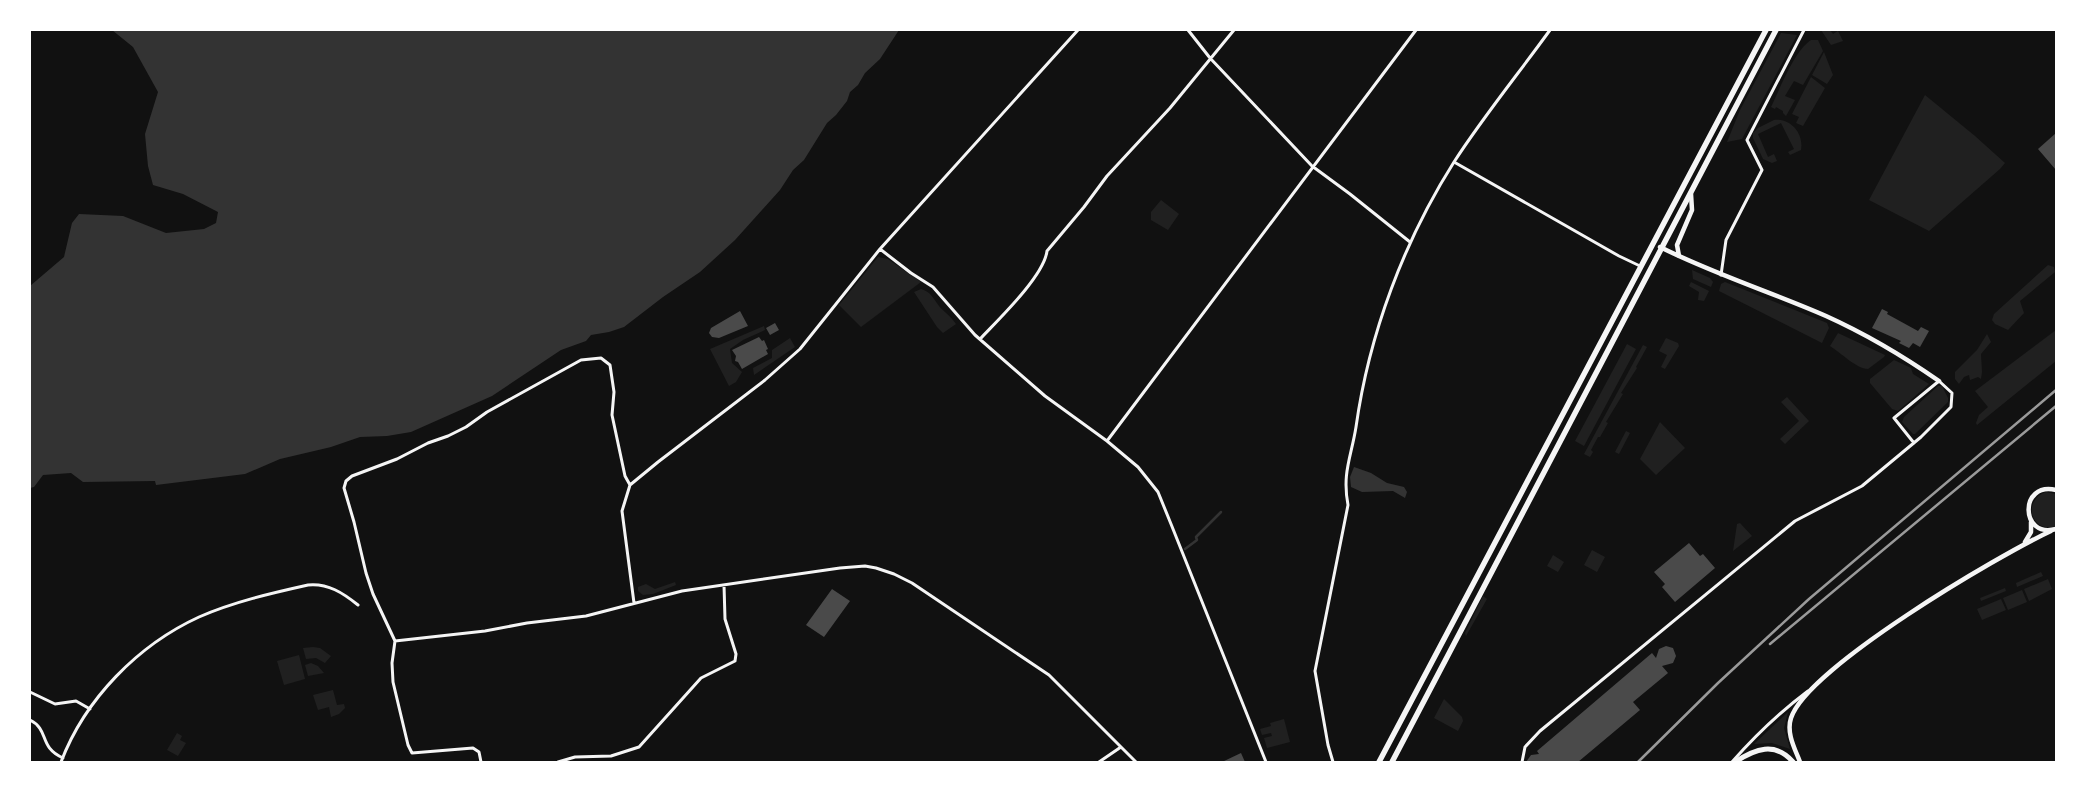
<svg xmlns="http://www.w3.org/2000/svg" width="2086" height="792" font-family="'Sofia Sans Condensed',sans-serif">
  <style>
    .green { fill: #202020 }
    .water { fill: #333 }
    .lines { fill: none; stroke-linecap: round; stroke-linejoin: round }
    .stream { stroke: #333; stroke-width: 2.5 }
    .building { fill: #4a4a4a }
    .minor { stroke: #f5f5f5; stroke-width: 3 }
    .tertiary { stroke: #f5f5f5; stroke-width: 4.5 }
    .secondary { stroke: #f5f5f5; stroke-width: 5 }
    .primary { stroke: #f5f5f5; stroke-width: 5.5 }
    .rail { stroke: #9a9a9a; stroke-width: 2.5 }
  </style>
  <rect width="100%" height="100%" fill="#111"/>
  <!-- green -->
  <path class="green" d="M1821,30H1830L1833,34L1838,31L1843,41L1831,45Z
    M1781,33L1797,35L1742,139L1727,142L1740,110Z
    M1811,40H1818L1823,51L1803,85L1794,81L1785,96L1795,100L1786,116L1783,113V111L1776,107L1775,109L1771,107C1780,89 1794,51 1811,40Z
    M1824,52L1833,75L1827,84L1812,75Z
    M1811,77L1825,88L1803,126L1796,123L1799,117L1792,114Z
    M1925,95L1975,136L2005,163L2000,169L1929,231L1869,200Z
    M1774,120C1791,118 1804,134 1801,150L1790,155L1788,152L1794,149L1781,123L1758,134L1768,157L1774,154L1777,161L1772,163L1763,159L1753,138V133L1758,128Z
    M1161,200L1179,214L1168,230L1151,220V212Z
    M878,257L888,259L921,282L861,327L839,305Z
    M2048,265L2054,267L2055,272L2020,301L2024,313L2008,330L1995,324L1992,320L1994,314Z
    M1692,270L1710,278L1713,282L1711,287L1693,279Z
    M1691,282L1709,291L1704,301L1698,300L1699,292L1689,286Z
    M1725,282L1827,323L1829,328L1822,343L1719,291L1721,284Z
    M921,289C931,292 933,298 939,306C944,312 950,315 956,324L943,333L937,327L914,292Z
    M764,326L765,330L743,340L730,349L732,363L742,372L736,382L729,386L710,349Z
    M2056,330V361L1977,425L1976,423L1979,415L1988,407L1975,391Z
    M1838,333L1885,355L1884,357L1868,369C1857,369 1841,353 1830,346Z
    M1987,334L1991,342L1981,354L1982,372L1981,379L1978,377L1970,380L1969,375L1964,377L1959,384L1955,379V372L1977,350Z
    M790,338L795,347L754,375L753,368L772,358V350Z
    M1666,338L1678,343L1679,346L1665,369L1661,367L1667,355L1659,351Z
    M1627,344L1636,349L1584,446L1575,441Z
    M1643,345L1647,347L1636,367L1637,368L1621,393L1623,394L1606,422L1608,423L1600,437H1598L1591,450L1593,452L1590,457L1584,454Z
    M1894,360L1911,368L1913,374L1929,384L1898,411L1892,409L1870,383V379Z
    M1938,386H1942L1948,398V402L1915,434H1913L1902,422L1904,417Z
    M1787,397L1809,421L1785,444L1780,439L1799,421L1781,402Z
    M1660,422L1685,448L1656,475L1640,459Z
    M1626,431L1630,433L1619,454L1615,452Z
    M2046,492L2056,494V526C2032,534 2021,501 2046,492Z
    M1740,523L1752,536L1733,551L1737,524Z
    M1592,550L1605,557L1597,572L1584,565Z
    M1553,555L1564,562L1558,572L1547,566Z
    M2041,572L2043,576L2017,587L2016,583Z
    M2048,579L2052,589L2029,601L2024,589Z
    M675,582L676,585L653,594L643,595L638,591V587L646,584L655,589Z
    M2005,588L2006,591L1981,601L1980,598Z
    M2022,590L2027,602L2008,610L2003,598Z
    M1483,596L1487,599L1466,636L1465,633Z
    M2001,599L2006,610L1982,620L1977,609Z
    M313,647L320,648L331,656L325,663L316,658L306,659L303,648Z
    M299,655L305,679L284,685L277,661Z
    M311,663L318,666L324,673L308,676L305,665Z
    M333,690L337,705L344,704L345,708L339,714L331,717L329,707L318,710L313,695Z
    M1444,699L1462,717L1463,721L1458,731L1434,718Z
    M1788,712L1784,728L1790,749L1772,743L1754,744Z
    M1284,719L1290,742L1267,748L1264,738L1272,736L1271,733L1262,735L1260,729L1271,726L1270,723Z
    M177,733L182,736L180,740L186,743L178,756L167,750Z"/>
  <!-- water -->
  <path class="water" d="M112,30H899L880,59L865,73L858,85L850,92L847,101L836,115L827,123L804,160L793,170L780,190L735,240L700,272L663,297L624,327L609,332L591,335L586,341L561,350L492,396L411,432L387,436L360,437L331,447L280,459L245,474L156,485L155,481L83,482L71,473L43,475L34,487L30,488V286L64,257L72,223L79,214L123,216L166,233L204,229L216,223L218,212L183,194L153,185L148,166L145,134L158,92L133,47Z
    M1354,467L1371,473L1387,483L1404,487L1407,492L1405,498L1393,491L1362,492L1351,487L1350,477Z"/>
  <g class="lines">
    <!-- stream -->
    <path class="stream" d="M1185,549L1197,540L1196,537L1221,512"/>
  </g>
  <!-- building -->
  <path class="building" d="M2056,133V170L2038,149Z
    M1882,309L1888,312L1887,314L1918,331L1921,327L1929,331L1920,347L1913,343L1909,348L1899,343L1901,341L1872,328Z
    M740,311L748,326L719,338L712,337L709,333L711,328Z
    M775,323L779,330L770,335L766,328Z
    M759,337L762,341L764,340L768,349L766,350L768,354L742,369L738,362L735,361L736,356L732,350Z
    M1689,543L1700,556L1703,554L1715,568L1675,602L1662,587L1665,584L1654,572Z
    M832,589L850,601L824,637L806,625Z
    M1666,646L1673,648L1676,656L1673,663L1662,666L1668,673L1633,702L1640,710L1578,762H1526L1531,755L1539,754L1537,751L1652,653L1656,658L1659,649Z
    M1241,753L1245,762H1222Z"/>
  <g class="lines">
    <!-- minor -->
    <path class="minor" d="M1188,30L1210,58L1312,166L1350,194L1410,242
      M1454,162L1619,256L1640,266
      M880,249L911,273L933,287L975,335L1045,396L1107,441L1138,467L1158,492L1171,524L1266,762
      M1721,275L1726,240L1762,170L1747,140L1804,30
      M980,339C998,320 1044,276 1047,251L1084,207L1107,176L1170,108L1234,30
      M1107,441L1416,30
      M634,603L622,511L630,485L658,462L765,380L800,349L880,249L1078,30
      M395,641L485,631L527,623L586,616L682,591L840,568L865,566L876,568L894,574L912,583L1049,675L1136,762
      M395,641L373,594L366,573L354,522L344,488L346,481L352,476L397,459L428,443L448,436L466,427L487,412L581,360L601,358L610,365L614,392L612,415L625,476L630,485
      M395,641L392,663L393,682L408,745L412,753L473,748L479,752L481,762
      M30,692L55,704L76,701L90,709
      M30,720C50,730 38,747 63,758
      M61,762C85,699 138,645 199,617C233,602 272,593 308,585C328,583 343,593 358,605
      M558,762L575,757L611,756L639,747L701,678L735,661L736,654L725,619L724,585
      M1099,762L1121,747
      M1333,762L1328,745L1315,671L1348,505C1342,473 1351,458 1356,427C1369,334 1404,241 1454,162C1483,117 1519,73 1550,30
      M1522,762L1525,747L1540,731L1795,521L1862,486L1921,437L1951,407L1952,393L1939,381L1894,418L1914,443
      M1732,762C1755,736 1780,712 1808,691"/>
    <!-- tertiary -->
    <path class="tertiary" d="M1660,247C1714,274 1771,292 1826,316C1866,334 1903,356 1939,381
      M1679,256L1677,245L1692,210L1691,194
      M2056,490C2019,481 2020,539 2056,529
      M2025,542L2031,532V522
      M1800,762C1795,749 1786,733 1791,718C1807,668 1999,555 2051,531"/>
    <!-- secondary -->
    <path class="secondary" d="M1735,762C1755,749 1775,741 1793,762"/>
    <!-- primary -->
    <path class="primary" d="M1379,762L1766,30
      M1392,762L1776,30"/>
    <!-- rail -->
    <path class="rail" d="M1770,644L2056,406
      M1638,762L1718,683L1809,599L2056,390"/>
  </g>
  <!-- border -->
  <rect width="2086" height="792" fill="none" stroke="#ffffff" stroke-width="62"/>
</svg>
